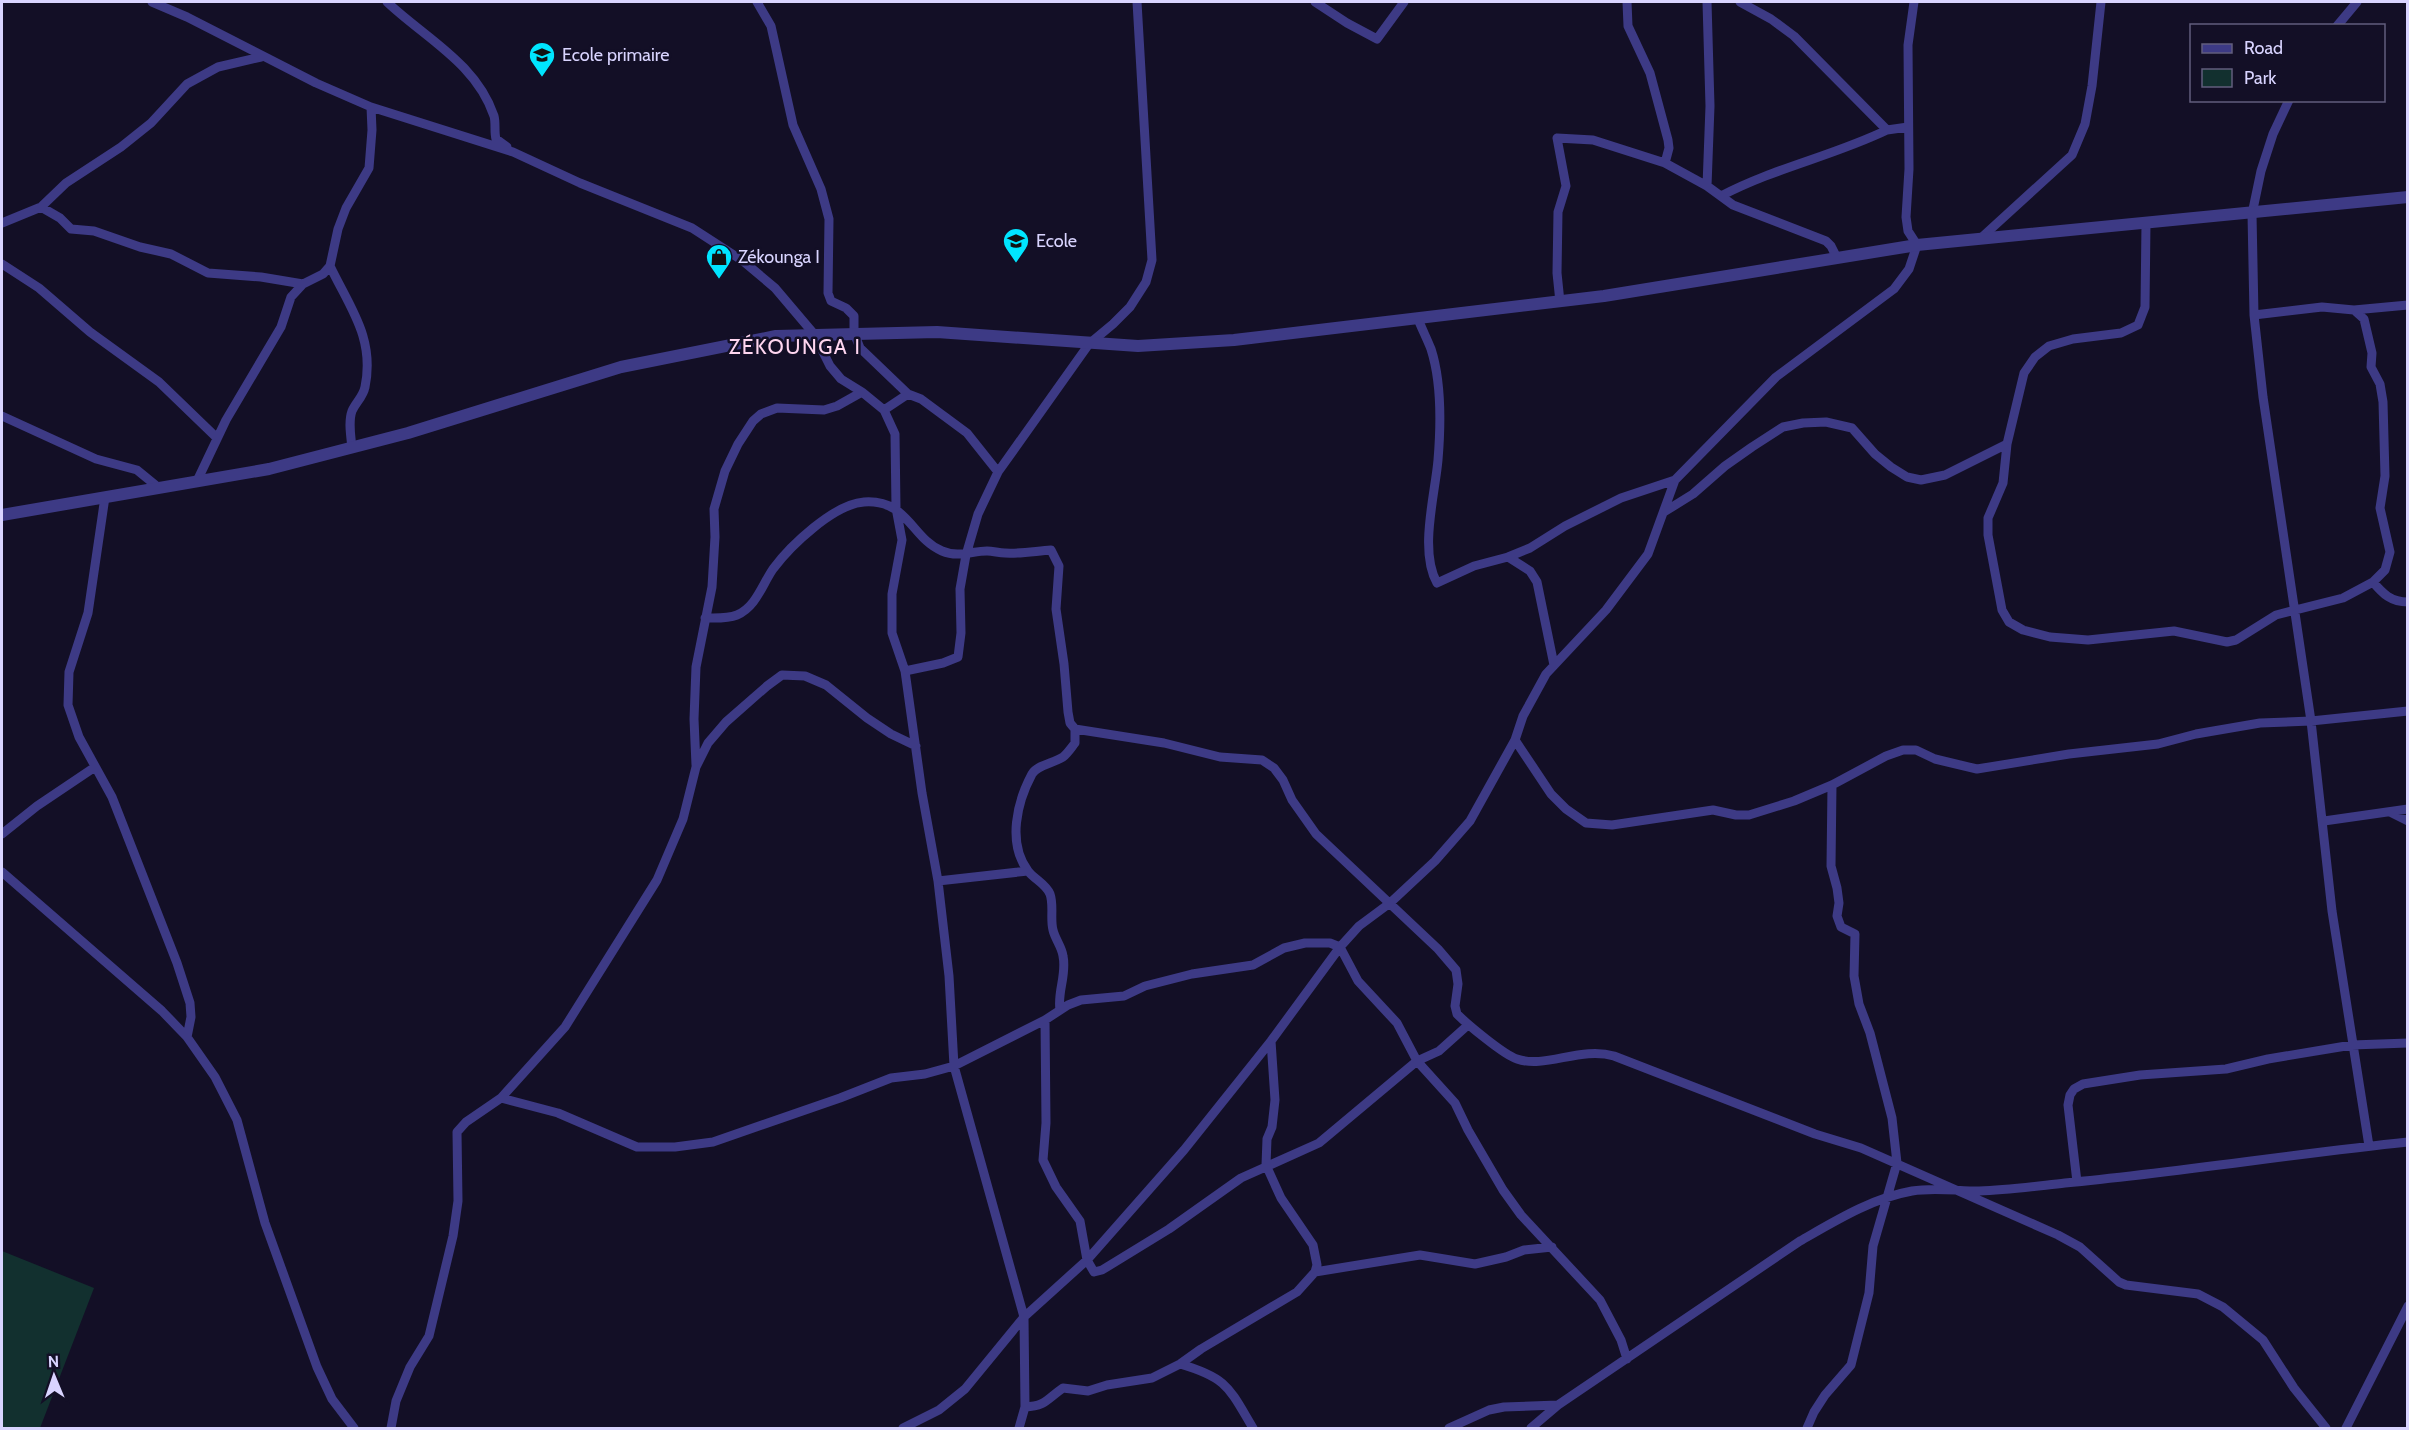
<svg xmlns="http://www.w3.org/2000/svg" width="2409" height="1430" font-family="Cabin,sans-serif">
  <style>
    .green { fill: #12302f }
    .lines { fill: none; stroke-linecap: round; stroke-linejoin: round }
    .minor { stroke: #3d3a85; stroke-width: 9 }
    .tertiary { stroke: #3d3a85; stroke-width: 12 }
    .labels { text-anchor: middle; stroke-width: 5; stroke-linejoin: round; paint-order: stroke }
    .poi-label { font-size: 18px; fill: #d9d4ff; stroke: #130f26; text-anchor: start }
    .quarter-label { font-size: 21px; letter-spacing: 1.5px; fill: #ffd6f0; stroke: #130f26 }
  </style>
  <rect width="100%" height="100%" fill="#130f26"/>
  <!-- green -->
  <path class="green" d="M2,1251L94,1288L40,1428H2Z"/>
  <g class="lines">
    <!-- minor -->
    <path class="minor" d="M152,2L187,17L316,83L371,107L513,152L580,183L692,228L743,261L775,288L814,334L830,366L841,379L862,392L884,410L895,434L896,508L902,540L892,594V633L905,671L922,793L938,881L949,976L954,1066L1024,1317L1025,1407L1019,1428
      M387,2C425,38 476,63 494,116C496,123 494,132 496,139L507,147
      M757,2L771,26L793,125L821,189L829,219L828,293L831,301L846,308L854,316V333L860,348L908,394L921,399L967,433L998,472
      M1315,2L1347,23L1377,39L1404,2
      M1627,2L1628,26L1650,73L1668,140L1669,148L1665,163
      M1707,2L1710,106L1707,186
      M1740,2L1771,19L1794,36L1887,130L1908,127
      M2337,26L2357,2
      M2289,100L2273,134L2261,171L2252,214L2254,315L2263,397L2311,721L2332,911L2369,1146
      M1721,196C1774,168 1833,156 1887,130
      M41,207L60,218L71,229L94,231L140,247L171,254L208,273L261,277L303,284
      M2,223L41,207L66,183L121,147L151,123L187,84L218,67L261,57
      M2146,223L2145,307L2138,325L2121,333L2073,339L2049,346L2035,357L2024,373L2007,444L2003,483L1988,518V535L2002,610L2009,622L2023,630L2050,637L2088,640L2174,631L2227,642L2236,640L2276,615L2343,598L2373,582L2385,570L2390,552L2380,508L2385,476L2383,402L2380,384L2371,367L2372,353L2364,319L2354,310L2322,307L2254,315
      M1981,238L2072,155L2085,124L2092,86L2101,2
      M2,264L39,288L90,332L159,382L217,438
      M330,266C350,308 375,338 365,387C363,397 356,402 352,411C348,422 351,437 352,448
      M1560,302L1557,273L1558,212L1566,186L1557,138L1593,140L1665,163L1707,186L1733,205L1826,241L1831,246L1837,258
      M2354,310L2408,305
      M1418,319C1422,329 1427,339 1431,349C1442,383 1441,424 1438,460C1435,495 1419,551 1437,583L1474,566L1508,557L1530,548L1565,526L1621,498L1675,480
      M884,410L908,394
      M2,416L96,459L137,470L159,488
      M197,481L226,420L281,327L291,297L303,284L323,274L330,266L338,229L346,208L369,168L372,130L371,107
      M105,497L88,613L69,672L68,705L79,737L112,797L177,963L190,1003L191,1017L187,1037
      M1664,512L1693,494L1725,466L1752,447L1783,427L1803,423L1826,422L1852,428L1875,454L1891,467L1907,477L1921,480L1945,475L2007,444
      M1508,557L1530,571L1537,582L1554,665
      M2373,582C2383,594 2391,602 2408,602
      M705,618C715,618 727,619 737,615C756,607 762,585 773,569C790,546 834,504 864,502C908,499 911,538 942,551C958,558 972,551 987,551C993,551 999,553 1005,553C1020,554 1036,551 1051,550L1059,566L1056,609L1064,664L1068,712L1070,723L1075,729V743C1071,748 1068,753 1063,757C1054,763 1037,765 1032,774C1017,802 1007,843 1028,871C1034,879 1046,884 1050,894C1054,905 1050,919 1053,930C1055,939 1062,947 1063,956C1067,975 1057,992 1060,1010
      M905,671L943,663L958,657L961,633L960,589L966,555L978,514L998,472L1089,344L1113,324L1130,307L1146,282L1152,260L1137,2
      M1075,729L1164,743L1220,757L1262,760L1274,768L1283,780L1292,800L1316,834L1438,949L1456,970L1458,984L1455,1006L1457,1014C1467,1024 1504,1055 1517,1059C1545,1069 1581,1046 1614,1056L1815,1134L1861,1148L2058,1235L2080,1247L2119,1282L2126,1285L2198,1294L2223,1307L2263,1340L2294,1388L2326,1428
      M1515,740L1551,794L1566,809L1586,823L1612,825L1713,810L1736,815H1749L1794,801L1832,785L1886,756L1903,750H1916L1935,759L1977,769L2069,754L2158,744L2196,734L2260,723L2311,721L2408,711
      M696,765L694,719L696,667L712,587L715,537L714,509L725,471L738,444L753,421L761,414L777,408L824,410L837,406L862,392
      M2390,812L2408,821
      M2324,821L2408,809
      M2,834L37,806L95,767
      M2,872L162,1011L187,1037L215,1077L237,1120L265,1223L317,1367L332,1399L354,1428
      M938,881L1028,871
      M1045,1020L1046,1123L1043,1160L1056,1187L1080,1221L1087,1260L1094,1272L1102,1270L1169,1229L1241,1178L1319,1143L1417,1061L1439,1051L1468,1025
      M501,1098L558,1113L637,1147H675L713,1142L840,1098L891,1078L925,1074L954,1066L1045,1020L1068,1005L1081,1000L1124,996L1145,986L1192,974L1253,965L1284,948L1305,943H1330L1340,947L1358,981L1397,1023L1417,1061L1455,1103L1468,1130L1503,1190L1521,1215L1600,1300L1621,1340L1627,1359
      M2077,1182L2068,1105L2070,1095L2074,1089L2083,1084L2140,1075L2226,1069L2268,1059L2352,1045L2408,1043
      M1315,1272L1420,1255L1475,1264L1506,1257L1524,1250L1552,1247
      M1180,1364C1228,1378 1229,1388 1253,1428
      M1025,1407C1046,1406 1047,1399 1063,1388L1088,1391L1107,1385L1152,1378L1180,1364L1201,1349L1297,1292L1315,1272L1317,1265L1313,1245L1281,1198L1266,1165L1267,1139L1272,1127L1275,1100L1271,1041
      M391,1428L396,1401L410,1367L429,1336L453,1236L458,1201L457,1132L466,1122L501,1098L565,1027L657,880L683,819L696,767L708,743L726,722L767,686L782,675L805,676L826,685L867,718L891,734L916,746
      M903,1428L939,1410L965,1389L1024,1317L1087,1260L1184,1150L1271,1041L1340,947L1359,926L1390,903L1435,861L1470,821L1515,740L1523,716L1546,674L1606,610L1648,554L1675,480L1776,377L1894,289L1909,269L1917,245L1908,231L1906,217L1909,169L1908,45L1914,2
      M1449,1428L1489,1410L1504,1407L1558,1405L1800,1241C1835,1221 1872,1198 1912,1191C1934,1187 1957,1191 1979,1191C2008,1190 2037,1186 2065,1183C2180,1172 2293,1154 2408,1142
      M1531,1428L1558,1405
      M1807,1428L1814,1412L1825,1395L1851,1365L1869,1293L1873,1246L1897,1163L1892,1118L1870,1033L1859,1004L1854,976L1855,934L1841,927L1837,916L1839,903L1837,888L1831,866L1832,785
      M2346,1428L2408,1306"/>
    <!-- tertiary -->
    <path class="tertiary" d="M2,515L269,469L408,433L621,367L776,336L937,332L1138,346L1234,340L1604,296L1917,245L2408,197"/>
  </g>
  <!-- icons -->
  <defs>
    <g id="school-pin" transform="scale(1.35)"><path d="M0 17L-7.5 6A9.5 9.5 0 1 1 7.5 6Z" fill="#00e5ff" stroke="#130f26"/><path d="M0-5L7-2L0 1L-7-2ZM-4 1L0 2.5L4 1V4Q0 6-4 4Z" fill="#111"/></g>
    <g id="shop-pin" transform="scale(1.35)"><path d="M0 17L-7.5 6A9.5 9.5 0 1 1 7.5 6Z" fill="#00e5ff" stroke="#130f26"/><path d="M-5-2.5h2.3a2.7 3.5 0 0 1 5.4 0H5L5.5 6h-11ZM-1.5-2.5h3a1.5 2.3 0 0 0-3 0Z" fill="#111"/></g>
  </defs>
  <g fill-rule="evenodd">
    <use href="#school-pin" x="542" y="55"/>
    <use href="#school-pin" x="1016" y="241"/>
    <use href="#shop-pin" x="719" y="257"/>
  </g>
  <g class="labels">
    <!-- poi labels -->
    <g class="poi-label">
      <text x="562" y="61">Ecole primaire</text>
      <text x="1036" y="247">Ecole</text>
      <text x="738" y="263">Zékounga I</text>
    </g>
    <!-- quarter labels -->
    <g class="quarter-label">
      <text x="795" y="354">ZÉKOUNGA I</text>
    </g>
  </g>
  <!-- border -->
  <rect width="2409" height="1430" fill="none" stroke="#d9d4ff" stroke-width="6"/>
  <!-- legend -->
  <rect x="2190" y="24" width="195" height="78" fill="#130f26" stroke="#625e7d" stroke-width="1.5"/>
  <rect x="2202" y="44" width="30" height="9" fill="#3d3a85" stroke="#625e7d" stroke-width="1.5"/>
  <text x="2244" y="54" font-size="18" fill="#d9d4ff">Road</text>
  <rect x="2202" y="69" width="30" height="18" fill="#12302f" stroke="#625e7d" stroke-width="1.5"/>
  <text x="2244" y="84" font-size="18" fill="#d9d4ff">Park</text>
  <!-- north arrow -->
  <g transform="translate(54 1376) rotate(358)" stroke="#130f26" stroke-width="4.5" paint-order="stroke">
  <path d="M0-4.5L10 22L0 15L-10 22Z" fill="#d9d4ff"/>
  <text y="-9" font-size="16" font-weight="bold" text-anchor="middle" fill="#d9d4ff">N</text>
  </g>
</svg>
